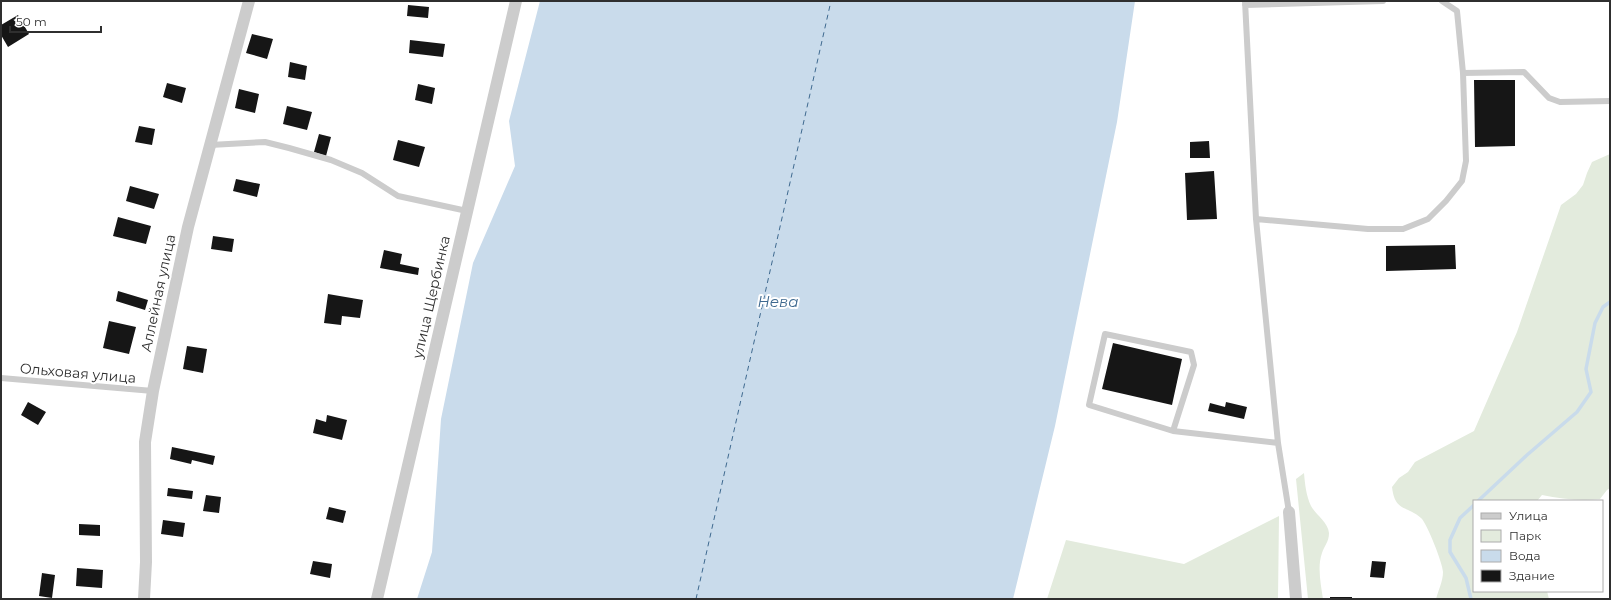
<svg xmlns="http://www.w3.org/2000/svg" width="1611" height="600" font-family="Montserrat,sans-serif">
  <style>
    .green { fill: #e3ebdd }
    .water { fill: #c9dbeb }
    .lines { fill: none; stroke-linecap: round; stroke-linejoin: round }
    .stream { stroke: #c9dbeb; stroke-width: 3.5 }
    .ferry { stroke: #3e698f; stroke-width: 1; stroke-dasharray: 5 4; stroke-linecap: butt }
    .building { fill: #161616 }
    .service { stroke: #ccc; stroke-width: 6 }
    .minor { stroke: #ccc; stroke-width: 12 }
    .labels { text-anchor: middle; stroke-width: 4; stroke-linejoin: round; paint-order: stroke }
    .street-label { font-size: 14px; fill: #2f2f2f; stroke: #fff }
    .water-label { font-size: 15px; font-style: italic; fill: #3e698f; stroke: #fff }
  </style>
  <rect width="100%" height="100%" fill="#fff"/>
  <!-- green -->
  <path class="green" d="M1610,154V488L1607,490L1600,499C1581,501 1561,499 1542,495L1537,501H1474V591H1547L1549,599H1436C1438,591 1443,581 1443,572C1443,564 1427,523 1421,518C1406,505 1395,512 1392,487L1399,478L1408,472L1415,462L1474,431L1517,332L1561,205L1576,194L1583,185L1587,173L1592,162Z
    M1304,473C1305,484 1306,495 1311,506C1316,515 1328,522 1329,533C1329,542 1324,546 1322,553C1317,567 1321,585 1323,599H1308L1296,479Z
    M1279,516L1278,599H1047L1066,540L1184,564Z"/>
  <!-- water -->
  <path class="water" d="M540,1H1135L1117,122L1055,426L1013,599H417L432,552L441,419L473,263L515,166L509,121Z"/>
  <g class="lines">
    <!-- stream -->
    <path class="stream" d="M1478,501L1527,455L1577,412L1591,392L1586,369L1595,323L1603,307L1610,302
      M1471,599L1466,578L1450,552V540L1460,518L1474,505"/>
    <!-- ferry -->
    <path class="ferry" d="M696,599L831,1"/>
  </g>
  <!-- building -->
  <path class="building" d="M408,5L429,7L428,18L407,16Z
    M18,15L29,34L8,47L1,35V25Z
    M252,34L273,39L267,59L246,53Z
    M410,40L445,44L443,57L409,53Z
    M290,62L307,66L305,80L288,77Z
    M1474,80H1515V146L1475,147Z
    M167,83L186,88L182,103L163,97Z
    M418,84L435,88L432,104L415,100Z
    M239,89L259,94L255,113L235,108Z
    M287,106L312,112L307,130L283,124Z
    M139,126L155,129L152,145L135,142Z
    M319,134L331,137L326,156L314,152Z
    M398,140L425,147L419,167L393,160Z
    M1209,141L1210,158H1190V142Z
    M1214,171L1217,219L1187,220L1185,173Z
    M236,179L260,184L257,197L233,191Z
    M130,186L159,194L154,209L126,201Z
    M118,217L151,226L146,244L113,236Z
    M213,236L234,239L232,252L211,249Z
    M1455,245L1456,269L1386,271V246Z
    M384,250L402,254L400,264L419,268L418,275L380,268Z
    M118,291L148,300L145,310L116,301Z
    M328,294L363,300L360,318L342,316L341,325L324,323Z
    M109,321L136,327L129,354L103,348Z
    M1113,343L1182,359L1172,405L1102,389Z
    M187,346L207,349L203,373L183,369Z
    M28,402L46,412L38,425L21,415Z
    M1226,402L1247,407L1244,419L1208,411L1210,403L1225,407Z
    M327,415L347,420L342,440L313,433L316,419L326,422Z
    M172,447L215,456L213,465L192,460L191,464L170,459Z
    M168,488L193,491L192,499L167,496Z
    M206,495L221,497L219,513L203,511Z
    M329,507L346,511L343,523L326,519Z
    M163,520L185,523L183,537L161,534Z
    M79,524L100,525V536L79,535Z
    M313,561L332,564L330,578L310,574Z
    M1372,561L1386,562L1384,578L1370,577Z
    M77,568L103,570L102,588L76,586Z
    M42,573L55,575L52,598L39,596Z
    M1330,597H1352V599H1330Z"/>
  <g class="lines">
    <!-- service -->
    <path class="service" d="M1245,1L1256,219L1278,443L1289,512
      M1442,1L1457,11L1463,73
      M1245,5L1383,1
      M210,145L265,142L289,148L331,160L362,173L398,196L467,211
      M1256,219L1368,229H1403L1428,219L1446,201L1462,181L1466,161L1463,73L1524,72L1549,98L1560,102L1610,101
      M1,378L153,391
      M1173,431L1194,365L1191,352L1105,334L1089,405L1173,431L1278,443"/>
    <!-- minor -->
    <path class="minor" d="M1289,512L1296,599
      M144,599L146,562L145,442L153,391L188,227L249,1
      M377,599L516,1"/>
  </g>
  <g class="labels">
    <!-- street labels -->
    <g class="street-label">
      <text transform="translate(158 293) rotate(-78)" y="5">Аллейная улица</text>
      <text transform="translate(431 297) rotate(-77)" y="5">улица Щербинка</text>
      <text transform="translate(78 373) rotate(5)" y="5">Ольховая улица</text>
    </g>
    <!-- water labels -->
    <g class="water-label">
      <text x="778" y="307">Нева</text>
    </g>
  </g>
  <!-- border -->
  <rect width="1611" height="600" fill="none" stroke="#2f2f2f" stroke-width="4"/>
  <!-- legend -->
  <rect x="1473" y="500" width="130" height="92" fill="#ffffff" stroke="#acacac"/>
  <rect x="1481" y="513" width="20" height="6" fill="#cccccc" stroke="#acacac"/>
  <text x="1509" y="520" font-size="12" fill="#2f2f2f">Улица</text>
  <rect x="1481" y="530" width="20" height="12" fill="#e3ebdd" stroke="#acacac"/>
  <text x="1509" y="540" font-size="12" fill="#2f2f2f">Парк</text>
  <rect x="1481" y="550" width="20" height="12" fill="#c9dbeb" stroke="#acacac"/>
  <text x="1509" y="560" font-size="12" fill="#2f2f2f">Вода</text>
  <rect x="1481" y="570" width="20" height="12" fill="#161616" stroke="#acacac"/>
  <text x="1509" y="580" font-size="12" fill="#2f2f2f">Здание</text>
  <!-- scale -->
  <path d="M10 26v6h91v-6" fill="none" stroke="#2f2f2f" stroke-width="2"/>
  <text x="16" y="26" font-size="12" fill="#2f2f2f" stroke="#ffffff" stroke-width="3" paint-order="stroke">50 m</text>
</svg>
